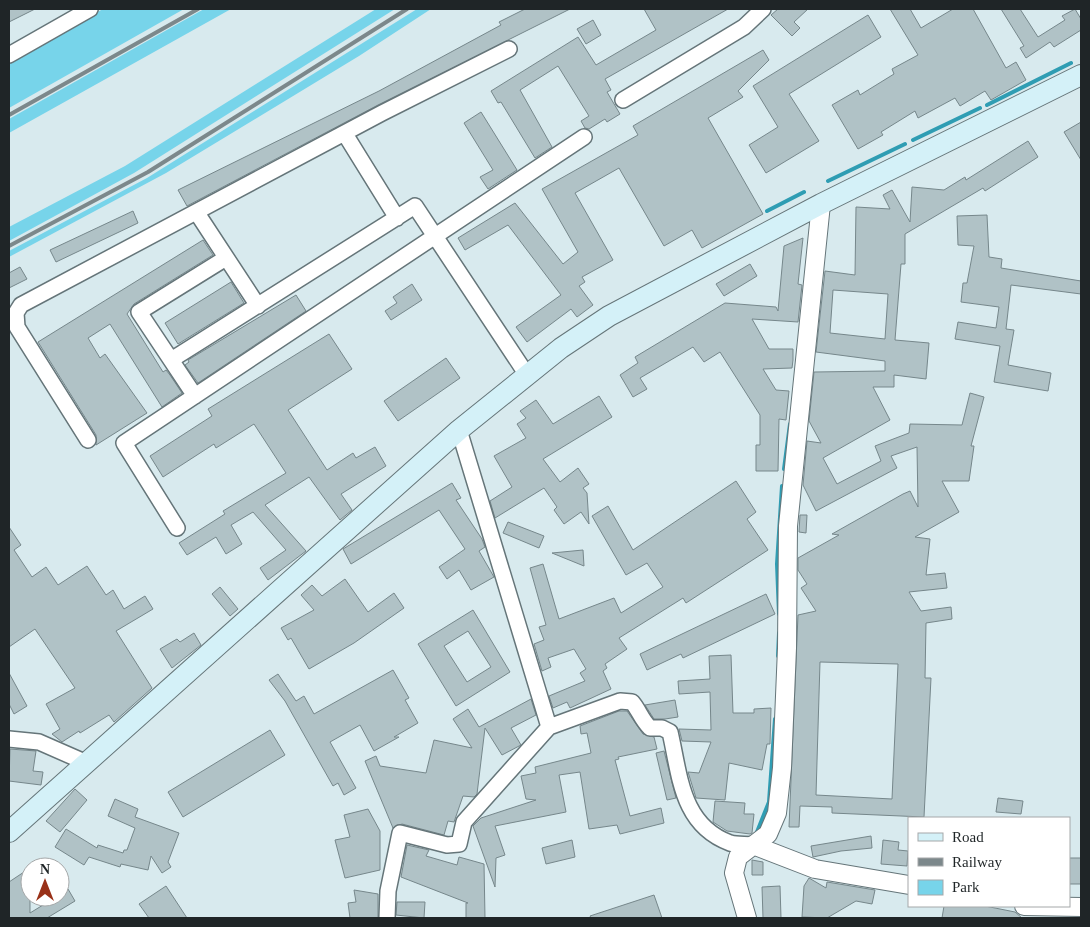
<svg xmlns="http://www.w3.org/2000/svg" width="1090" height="927" font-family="Georgia,serif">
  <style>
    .green { fill: #77d4ea }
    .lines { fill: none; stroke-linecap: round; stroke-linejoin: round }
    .stream { stroke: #2f9db3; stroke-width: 4 }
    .building { fill: #b0c2c6; stroke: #76878b; fill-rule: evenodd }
    .minor-casing { stroke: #657579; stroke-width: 18 }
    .tertiary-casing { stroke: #657579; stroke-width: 20 }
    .secondary-casing { stroke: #657579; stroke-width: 22 }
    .minor { stroke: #fff; stroke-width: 15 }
    .tertiary { stroke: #fff; stroke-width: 18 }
    .secondary { stroke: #d4f1f8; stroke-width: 20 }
    .rail { stroke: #7c888b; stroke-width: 4 }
  </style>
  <rect width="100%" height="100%" fill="#d8eaee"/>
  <!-- green -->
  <path class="green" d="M103,9H184L9,108V62Z
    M204,9H231L9,133V119Z
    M376,9H395L134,173L9,241V227L125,166Z
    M417,9H431L359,56L166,173L9,257V251L147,178Z"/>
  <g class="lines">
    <!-- stream -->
    <path class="stream" d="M987,105L1071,63
      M913,140L980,108
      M828,181L905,144
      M767,211L804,192
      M784,469L790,424
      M779,614L777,564L782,486
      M778,656L779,633
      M757,832L769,802L775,719"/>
  </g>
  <!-- building -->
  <path class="building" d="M9,9H35L9,22Z
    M525,9H570L378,105L187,206L178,190L379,91L501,25L499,22Z
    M644,9H728L605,79L611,90L607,92L620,114L607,122L605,119L589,129L585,128L581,121L589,116L558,66L520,90L552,147L535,158L501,102L498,103L491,91L578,37L596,65L656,30Z
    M778,9H808L794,22L800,28L792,36L771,15Z
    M890,9H910L921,28L953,9H973L1006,68L1016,62L1026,80L991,100L985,91L960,106L955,98L918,118L915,111L881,132L883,135L858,149L832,105L858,90L860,95L894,74L892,69L918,55Z
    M1001,9H1020L1038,37L1065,20L1062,16L1075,9L1081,19V30L1054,47L1050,42L1026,58L1020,48L1024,46Z
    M868,15L881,37L789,94L819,141L766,173L749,145L778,127L753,86Z
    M593,20L601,35L586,44L577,29Z
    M763,50L769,60L738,91L743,97L708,118L763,214L702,248L692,230L664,246L619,168L575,193L613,260L582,277L585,282L579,286L593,305L577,317L571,309L527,342L516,327L561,295L508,225L465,250L458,238L515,203L563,264L578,252L542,189L638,135L633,126Z
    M481,112L517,170L488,189L480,177L493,170L464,123Z
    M1081,122V160L1064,132Z
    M1028,141L1038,157L985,191L983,188L905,234V264H901L895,340L929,343L926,379L894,375V387H873L890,420L823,458L837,484L881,461L875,446L909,433L910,424L962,425L970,393L984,397L971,446H974L969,481H942L959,512L915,537L930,539L926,575L945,573L947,588L909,592L921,611L951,607L952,619L926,623L925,678H931L924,817L832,813V807L800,806L799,827H789L798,615L816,611L801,588L807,584L798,570V558L839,535L832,534L903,494L910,491L918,507L917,447L891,456L897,468L816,511L803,485L807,441L821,443L809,421L814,372L885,371V361L816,352L825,271L855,275L856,207L890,209L883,195L892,190L910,222L912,187L944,190L965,177L966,180ZM833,290L888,294L885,339L830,333ZM820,662L898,664L892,799L816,795Z
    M133,211L138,223L56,262L50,250Z
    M987,215L989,257L1002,259L1001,268L1081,281V294L1011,285L1006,329L1014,330L1008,365L1051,373L1048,391L994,382L1000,346L955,339L958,322L996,328L999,307L961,302L963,283H967L974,246L958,245L957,216Z
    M803,238L798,284L802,285L798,322L752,319L769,349H793V360L792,368L763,369L776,390L789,391L786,420L779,419L778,471H756V445H760V415L720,352L704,362L693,347L640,378L647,389L633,397L620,375L638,363L635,357L725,303L776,307L778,311L784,246Z
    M203,240L213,255L134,304L127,314L163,372L166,370L170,375L182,393L162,407L110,324L88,338L100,358L105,354L147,413L96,445V435L38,342Z
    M750,264L757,276L724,296L716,284Z
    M20,267L27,279L9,288V273Z
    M231,282L244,303L178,344L165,323Z
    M412,284L422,300L391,320L385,311L397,303L393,297Z
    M296,295L306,311L198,383L185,365L189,362L188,360Z
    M329,334L352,369L288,410L327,470L353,453L356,458L375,447L386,466L341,494L352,510L340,520L309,477L265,505L306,551L268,580L260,568L286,550L253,512L231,525L242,544L226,554L216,537L187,555L179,543L225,514L223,511L286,473L254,424L216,448L214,444L163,477L150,456L212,416L208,409Z
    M446,358L460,378L398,421L384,401Z
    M599,396L612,417L543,459L560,482L578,468L589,484L583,488L587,493L589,524L581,512L564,524L554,510L557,507L544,488L495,518L490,501L512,487L494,456L526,438L517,424L526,418L520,411L536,400L553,424Z
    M736,481L756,512L747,519L768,550L686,603L683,598L619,638L627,649L605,664L607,668L603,671L611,689L570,708L567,702L553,708L549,696L585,681L580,673L586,669L574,649L548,658L551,667L542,671L534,644L544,640L539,627L546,625L530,568L543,564L559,619L614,598L621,613L663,587L647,563L626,575L592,516L608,506L633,550Z
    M452,483L461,498L456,500L482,539L485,547L479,551L494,577L471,590L459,570L447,579L439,567L465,549L439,510L351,564L343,549Z
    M800,515H807L806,533L799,532Z
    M508,522L544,536L539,548L503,533Z
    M9,527L21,545L14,550L32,577L46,567L58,585L87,566L106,595L113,590L124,609L145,596L153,609L116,631L152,688L114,722L109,715L80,733L79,731L62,742L52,734L60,729L46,704L75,688L35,629L9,647Z
    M583,550L584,566L552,553Z
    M345,579L368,612L394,593L404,608L354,643L309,669L291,638L288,640L281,628L314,610L301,595L312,585L322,596Z
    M220,587L238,609L230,616L212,594Z
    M766,594L775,614L683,658L681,654L647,670L640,654Z
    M473,610L510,672L456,706L418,644ZM468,631L491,667L467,682L444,646Z
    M194,633L201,645L172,668L160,649L177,639L180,642Z
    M731,655L733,713H754V709L771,708L770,744H767L762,770L729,763L725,800L696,798L688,772L699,773L711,742L682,741L679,729L711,730L710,692L679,694L678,681L710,679L709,656Z
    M393,670L409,698L405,700L418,723L394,737H399L374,751L360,725L330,742L356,788L344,795L338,783L333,786L285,701L269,680L278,674L296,701L304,696L314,714Z
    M9,673L27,706L14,714L9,704Z
    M531,699L536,715L511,728L521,745L502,755L485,728L477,794L474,797L463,796L454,822L448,821L444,835L402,824L393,828L365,761L376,756L380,766L426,773L434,740L472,748L453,719L468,709L479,727Z
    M675,700L678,717L665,719H654L645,705Z
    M619,711H627L643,734L654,737L657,749L618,757L619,759L615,760L630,816L661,808L664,823L620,834L617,825L589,829L580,772L559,775L566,812L495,826L505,855L496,858L495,887L473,826L481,818L536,800L526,799L521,776L536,773L535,767L591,753L587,733L581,734L580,726Z
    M270,730L285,755L183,817L168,792Z
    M10,749L36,751L33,771L43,772L41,785L9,781Z
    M664,751L676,798L667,800L656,753Z
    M75,789L87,800L60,832L46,821Z
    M998,798L1023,801L1021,814L996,812Z
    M115,799L138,809L135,817L179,833L168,862L171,867L162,873L151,856L148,870L121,864L120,867L89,857L84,865L55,847L66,829L97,848L98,845L123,853L124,850H127L135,828L108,816Z
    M715,801L745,803L744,814H754L752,833L750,834L727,831L713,822Z
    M368,809L380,831V870L345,878L335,840L350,837L344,815Z
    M871,836L872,848L841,851L813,857L811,846Z
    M572,840L575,857L546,864L542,848Z
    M883,840L899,842L898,850L908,851L907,866L881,864Z
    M407,845L429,850L426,856L457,865L459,857L484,864L485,918H466V903H468L401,877Z
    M1069,858H1081V884H1069Z
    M752,860L763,862V875H752Z
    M30,868V913L56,897H60V894L68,889L75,901L47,918H9V882Z
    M809,878L826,888L827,882L875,890L872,904L856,901L827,918L802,917L804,886Z
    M166,886L187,918H149L139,904Z
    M780,886L781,918H763L762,887Z
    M354,890L378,894V918H350L348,903L356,902Z
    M654,895L662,918H591L590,916Z
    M397,902H425L424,918L396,915Z
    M944,906H985L1015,912L1022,918H942Z"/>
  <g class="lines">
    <!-- minor casing -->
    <g class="minor-casing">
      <path id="minor" d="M9,55L90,9
        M623,100L744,27L763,9
        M345,134L397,218
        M197,213L258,306
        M171,360L139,312L226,258
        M195,396L171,360L415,206L527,375
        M459,430L549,727
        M88,440L17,327L16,313L21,305L382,113L509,49
        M177,528L124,443L584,137
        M9,739L39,742L87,763
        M387,918L388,891L400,833L447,845L459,844L464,822L549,727L620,701L632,702C639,710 641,719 650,728H662L670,732C680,775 681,825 730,843C737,845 746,844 753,845"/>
    </g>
    <!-- tertiary casing -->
    <g class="tertiary-casing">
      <path id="tertiary" d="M753,845L815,869L909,885
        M1024,906L1081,907
        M747,918L734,873L738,857L768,834L777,813L782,768L787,648L788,526L821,204"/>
    </g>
    <!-- secondary casing -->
    <g class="secondary-casing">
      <path id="secondary" d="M9,832L459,430L561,348L609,316L821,204L1081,75"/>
    </g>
    <!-- minor -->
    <use href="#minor" class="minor"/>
    <!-- tertiary -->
    <use href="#tertiary" class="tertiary"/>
    <!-- secondary -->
    <use href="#secondary" class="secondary"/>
    <!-- rail -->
    <path class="rail" d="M9,115L198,9
      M9,246L148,172L407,9"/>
  </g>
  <!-- border -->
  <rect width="1090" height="927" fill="none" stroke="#1f2527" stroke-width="20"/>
  <!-- legend -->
  <rect x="908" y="817" width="162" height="90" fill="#ffffff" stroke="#a5a8a9"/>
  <rect x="918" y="833" width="25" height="8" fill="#d4f1f8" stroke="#a5a8a9"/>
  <text x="952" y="842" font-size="15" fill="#1f2527">Road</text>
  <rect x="918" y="858" width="25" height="8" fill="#7c888b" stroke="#a5a8a9"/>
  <text x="952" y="867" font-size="15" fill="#1f2527">Railway</text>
  <rect x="918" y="880" width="25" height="15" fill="#77d4ea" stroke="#a5a8a9"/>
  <text x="952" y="892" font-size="15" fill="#1f2527">Park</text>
  <!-- north arrow -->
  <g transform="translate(45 882)"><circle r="24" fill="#ffffff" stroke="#a5a8a9"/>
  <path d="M0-4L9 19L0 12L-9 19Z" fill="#993118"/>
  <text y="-8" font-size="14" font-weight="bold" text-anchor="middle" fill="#1f2527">N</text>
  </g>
</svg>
